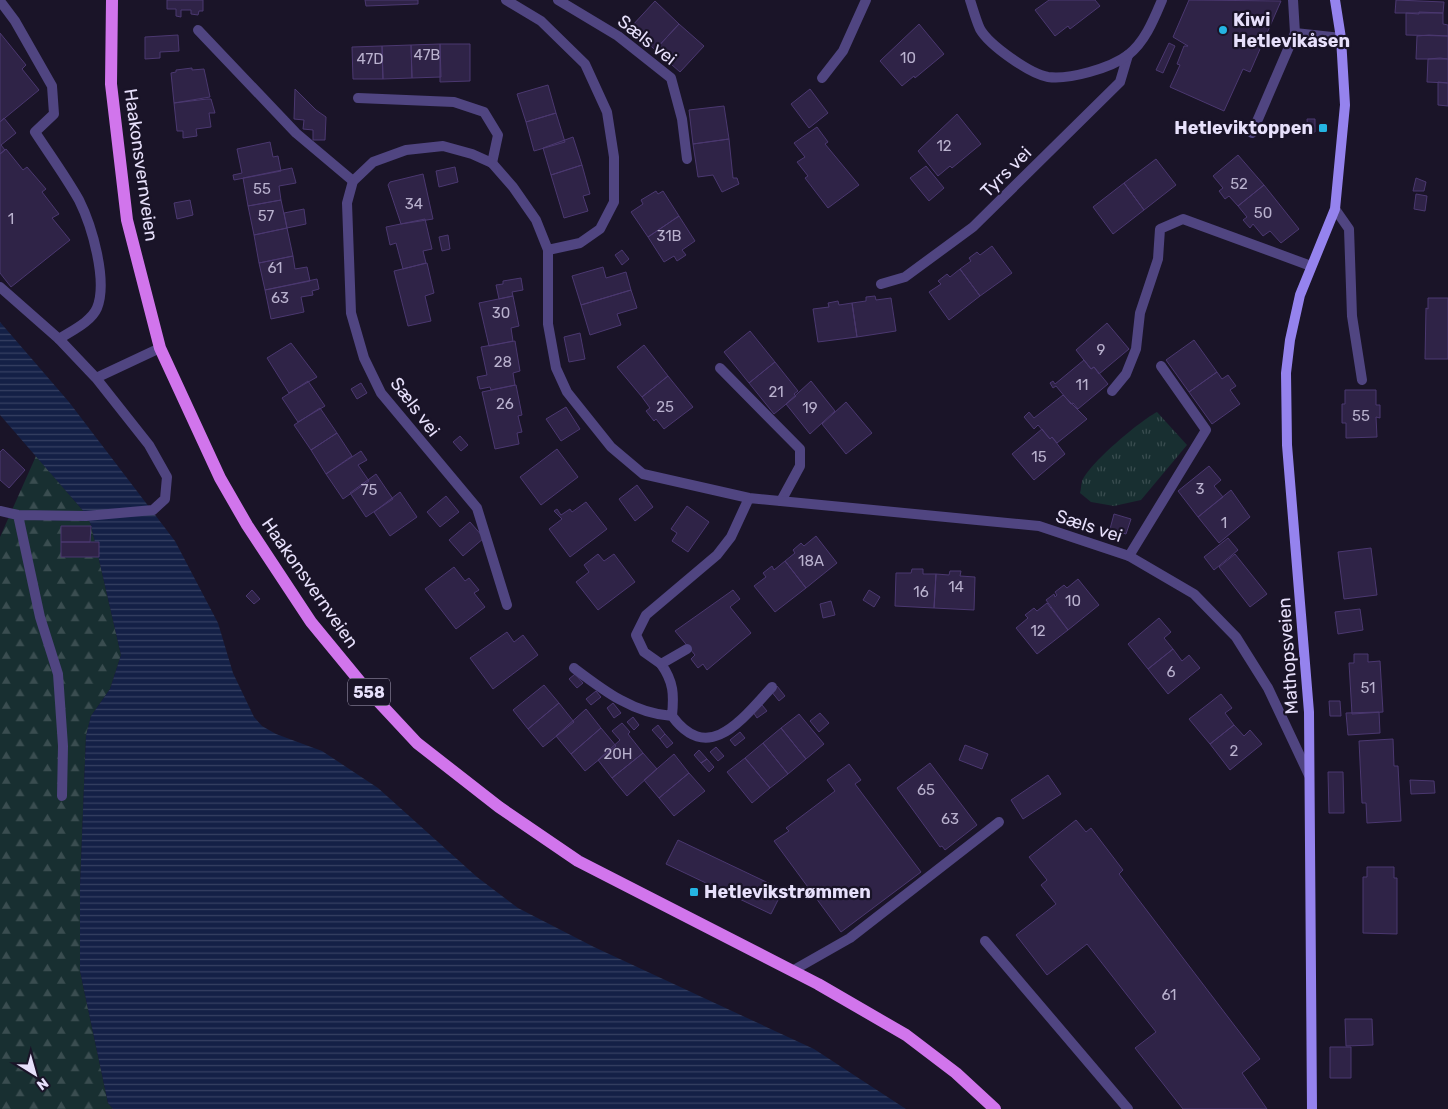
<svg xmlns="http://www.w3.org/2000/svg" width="1448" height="1109" font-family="Rubik,sans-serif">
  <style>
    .forest { fill: url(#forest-firs) }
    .park { fill: url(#park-tufts) }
    .water { fill: url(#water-rules) }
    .building { fill: #2f2347; stroke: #4b3870 }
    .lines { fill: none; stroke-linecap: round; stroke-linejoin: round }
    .lane { stroke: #504581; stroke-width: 10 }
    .street { stroke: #504581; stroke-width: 10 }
    .secondary { stroke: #9583ee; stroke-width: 10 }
    .primary { stroke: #d175ec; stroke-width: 12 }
    .poi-dot { fill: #25b4e2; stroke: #1a1428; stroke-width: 2 }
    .labels { text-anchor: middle; stroke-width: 4.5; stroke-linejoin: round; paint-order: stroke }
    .number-label { font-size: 15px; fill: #b9b1ce }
    .shield { fill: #1a1428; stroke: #aaa3bc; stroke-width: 1 }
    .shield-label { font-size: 16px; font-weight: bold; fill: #e7e0fb }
    .poi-label { font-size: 18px; font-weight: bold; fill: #e7e0fb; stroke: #1a1428; text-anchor: start }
    .street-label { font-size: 18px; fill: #e7e0fb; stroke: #1a1428 }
  </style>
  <defs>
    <pattern id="forest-firs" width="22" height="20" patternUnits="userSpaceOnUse" patternTransform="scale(1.25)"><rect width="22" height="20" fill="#182f31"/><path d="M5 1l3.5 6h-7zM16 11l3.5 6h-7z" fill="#3a4d50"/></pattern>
    <pattern id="park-tufts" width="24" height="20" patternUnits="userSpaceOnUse" patternTransform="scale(1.25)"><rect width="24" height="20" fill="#182f31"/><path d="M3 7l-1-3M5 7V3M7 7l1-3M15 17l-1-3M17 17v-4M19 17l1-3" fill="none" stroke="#3a4d50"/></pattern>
    <pattern id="water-rules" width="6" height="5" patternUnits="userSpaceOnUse" patternTransform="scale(1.25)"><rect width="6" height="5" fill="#142046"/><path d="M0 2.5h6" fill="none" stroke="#364062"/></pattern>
  </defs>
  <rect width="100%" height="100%" fill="#1a1428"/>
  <!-- forest -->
  <path class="forest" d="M36,456L86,514L91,525L121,655L110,689L91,716L86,736L80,886V971L108,1103L113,1109H0V537Z"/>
  <!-- park -->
  <path class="park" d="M1157,412L1187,445L1141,500L1114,506L1091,502L1080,493C1081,490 1081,485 1082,482C1087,465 1141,420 1157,412Z"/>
  <!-- water -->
  <path class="water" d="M0,322L69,402L175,541L218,623L233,673L254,717L262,726L276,734L322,751L378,788L477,877L518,908L594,947L814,1049L906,1109H113L108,1103L80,971V886L86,736L91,716L110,689L121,655L91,525L86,514L0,415Z"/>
  <!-- building -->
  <path class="building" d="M167,0H203V11H199L198,15L191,14V10H181V17L176,16V9H167Z
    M365,0H418V4L366,6Z
    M1049,0H1095L1100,6L1070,29L1068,26L1055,36L1035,10Z
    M1189,0L1281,1L1250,72L1243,69L1224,111L1170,87L1180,65L1177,64L1184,46H1188L1173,37Z
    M1396,0L1444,2L1443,13H1395Z
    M655,1L679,24L655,50L631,27Z
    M1419,12L1443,13V24L1448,25V36L1406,35V13L1419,14Z
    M679,24L704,46L680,72L655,50Z
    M919,24L944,54L915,78L914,76L902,86L880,61Z
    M0,33L26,65L22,69L39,90L0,122Z
    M178,35L179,51L160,52V58L145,59V37Z
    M1429,35L1448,36V59H1416L1417,36Z
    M1169,43L1175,46L1163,73L1156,70Z
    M440,44H470V81L440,82Z
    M440,44L441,77L412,78L411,45Z
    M411,45L412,78L383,79L382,46Z
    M382,46L383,79H353L352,47Z
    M1440,58L1448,59V83L1427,82L1428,59Z
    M192,68V70L204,69L210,97L174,103L171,73L176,72V70Z
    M1438,82L1448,83V106L1438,105Z
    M548,85L556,113L526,122L517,94Z
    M295,89L316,110L326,117L325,140H313V130L303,129L304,120L294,119Z
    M810,89L828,113L809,128L791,104Z
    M207,99H211L215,113H209L211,127L196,129L197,136L183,138V131H177L174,103Z
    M724,106L729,139L693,144L689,110Z
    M556,113L565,142L534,151L526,122Z
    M957,114L981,144L952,168L950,166L938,176L918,151Z
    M4,118L16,133L1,145L5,150L0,154V122Z
    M1307,119H1315V132L1308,133Z
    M817,127L828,142L825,144L859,185L828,208L805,178L808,176L797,162L805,157L794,143Z
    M573,137L582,165L551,175L543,148Z
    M729,139L733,178H737L739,184L722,192L713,175L698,177L693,144Z
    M270,142L273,157L278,156L281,171L234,180L233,175L242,173L237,149Z
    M6,149L23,170L27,167L46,189L42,192L59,214L52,218L70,240L11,287L0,273V154Z
    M1238,155L1264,185L1238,206L1229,196L1225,199L1219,191L1223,188L1213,176Z
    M1156,159L1176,185L1144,210L1124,183Z
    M582,165L590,194L583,196L588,211L564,218L551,175Z
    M926,166L944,188L929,201L910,178Z
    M455,167L458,182L439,187L436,171Z
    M292,168L296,183L279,186L281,200L248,206L243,178Z
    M423,174L433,219L401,224L388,185L390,182Z
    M1416,178L1426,182L1424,191H1413Z
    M1124,183L1144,210L1113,234L1093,207Z
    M1264,185L1299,229L1281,243L1270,231L1263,236L1253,224L1250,228L1243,220L1247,217L1238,206Z
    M656,191L658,194L663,191L679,216L648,237L631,212L643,204L641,200Z
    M1416,194L1427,196L1425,211L1414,209Z
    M190,200L193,215L177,219L174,203Z
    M281,200L287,228L254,235L248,206Z
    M304,209L306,224L287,228L284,213Z
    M679,216L695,241L682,250L686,255L677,261L674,256L664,262L648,237Z
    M425,219L432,249L423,251L426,263L403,269L396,243L390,245L386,227Z
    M287,228L293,256L259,263L254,235Z
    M448,235L450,249L442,251L439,237Z
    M992,246L1012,273L980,296L960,269L971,261L969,258L977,252L980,255Z
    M622,250L629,259L622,265L615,255Z
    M293,256L295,269L307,267L310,281L265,290L259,263Z
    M427,263L434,293L425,296L431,321L408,326L394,271Z
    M603,267L606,278L626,272L631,290L581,305L572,276Z
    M960,269L980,296L949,320L929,292L941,284L938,281L947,274L950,277Z
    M521,278L523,290L512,292L513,296L499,299L496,285L503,284V281Z
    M317,279L319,289L312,291L313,295L301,297L304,312L271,319L265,290Z
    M631,290L637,308L617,314L621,325L590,335L581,305Z
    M513,296L519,326L511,328L513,341L489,346L479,303Z
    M875,296L876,300L891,298L896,331L857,337L852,303L866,301V297Z
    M1428,298H1448V359H1425L1426,308L1428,309Z
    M838,301L839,305L852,303L857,337L818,342L813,309L829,307L828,303Z
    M1107,323L1129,349L1099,374L1094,367L1091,369L1076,350Z
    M750,331L775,362L749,383L724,352Z
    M580,333L585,359L569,362L564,337Z
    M1194,340L1217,372L1189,392L1166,360Z
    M515,341L520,371L513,373L515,385L491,390L490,387L480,389L477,377L487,375L481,347Z
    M291,343L317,377L289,393L267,358Z
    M644,345L668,376L642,397L617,367Z
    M1084,360L1091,369L1094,367L1108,384L1078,409L1073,403L1071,404L1056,386L1053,388L1050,383L1053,381L1055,384Z
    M775,362L798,391L794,394L796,396L774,414L749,383Z
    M1217,372L1222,379L1228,375L1236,386L1230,390L1240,404L1212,424L1189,392Z
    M668,376L693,407L664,429L656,419L654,421L646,411L650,408L642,397Z
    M308,381L325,406L298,422L282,398Z
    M811,381L835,411L810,434L786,404Z
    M361,383L367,393L357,399L351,389Z
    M516,385L522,415L518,416L522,432L517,433L519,444L495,449L482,392Z
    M1345,390H1376V405H1380V418L1376,417L1377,437L1346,438V423H1342V404H1345Z
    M1063,395L1087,419L1057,443L1052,437L1050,439L1038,425L1034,429L1024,417L1029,412L1034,418Z
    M846,402L872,433L846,454L822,424Z
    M566,407L580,429L561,441L546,419Z
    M320,408L337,433L311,450L294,425Z
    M1042,429L1050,439L1052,437L1065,454L1034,480L1012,454Z
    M337,433L352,456L326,474L311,450Z
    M460,436L468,445L461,451L453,442Z
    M3,449L25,470L9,488L0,480V452Z
    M557,449L578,477L541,505L520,477Z
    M361,451L367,460L358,465L369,481L343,499L326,474Z
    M1209,466L1221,480L1214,486L1223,497L1198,517L1178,491Z
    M376,474L393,499L366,517L350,493Z
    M637,485L653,507L635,521L619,499Z
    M1231,490L1250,517L1219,543L1198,517Z
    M400,492L417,517L390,536L374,512Z
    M446,496L459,512L440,527L427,512Z
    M586,502L607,529L570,557L549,529L562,519L554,511L557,509L561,515L570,509L572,512Z
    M687,506L709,522L688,552L672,541L677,533L671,529Z
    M1114,514L1131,519L1126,534L1110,529Z
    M470,522L484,538L463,556L449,540Z
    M61,526H91L90,542H61Z
    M816,536L837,563L806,588L785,561L795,553L793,550L801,543L804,546Z
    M1228,538L1238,550L1214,570L1204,557Z
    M61,542H99V557H61Z
    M1371,548L1377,595L1344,599L1338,552Z
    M598,554L604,561L614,554L635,582L598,610L576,582L589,572L584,565Z
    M1235,554L1267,594L1250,607L1219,567Z
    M785,561L806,588L775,612L754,586L766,577L763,573L772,566L774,570Z
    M454,567L465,581L469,578L479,590L474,593L485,607L456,629L425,589Z
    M912,569H923V574H936L934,608L895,606L896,573H911Z
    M950,571H961L960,576L975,577L974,610L934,608L936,574L949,575Z
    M1078,579L1099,605L1068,630L1046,600L1054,594L1055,597L1057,595L1055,592L1064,585L1067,588Z
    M252,590L260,599L254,604L246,596Z
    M733,590L740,599L730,607L751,633L707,670L703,664L698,668L691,659L695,655L675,631Z
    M869,590L880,597L874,607L863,600Z
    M831,601L835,615L823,618L820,604Z
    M1047,603L1068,630L1037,654L1016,628L1028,618L1025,615L1034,608L1037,611Z
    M1360,609L1363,630L1338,634L1335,612Z
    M1159,618L1171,632L1164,638L1173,649L1148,669L1128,644Z
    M507,632L514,642L523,635L538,655L493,689L470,658Z
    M1173,649L1182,661L1189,655L1200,668L1168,694L1148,669Z
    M1354,654H1368V662L1380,661L1383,712L1352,714L1349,663H1354Z
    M575,674L583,683L577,688L569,679Z
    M544,685L559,703L528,729L513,710Z
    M777,686L785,696L779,701L771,691Z
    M596,691L601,697L591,705L586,699Z
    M1221,694L1232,708L1225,713L1234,725L1210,744L1189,719Z
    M1329,701H1340L1341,716H1330Z
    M559,703L574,722L543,747L528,729Z
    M613,703L621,713L614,718L607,708Z
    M762,705L767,711L757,718L753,712Z
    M586,709L601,728L571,754L556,736Z
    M1379,712L1380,733L1348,735L1346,713Z
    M820,713L829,723L819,732L810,721Z
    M799,714L824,744L806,759L781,728Z
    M633,717L639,725L634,730L627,722Z
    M622,723L630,732L628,734L643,753L612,778L598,760L620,740L612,731Z
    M658,725L665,734L660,739L652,730Z
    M1234,725L1244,736L1250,730L1262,744L1230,770L1210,744Z
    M601,728L616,746L585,771L571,754Z
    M781,728L806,759L788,774L763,743Z
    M740,732L745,738L735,746L730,740Z
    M665,734L673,743L667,748L660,739Z
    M1393,739L1394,766H1398L1401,821L1367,823L1366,803H1362L1359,741Z
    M763,743L788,774L770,788L745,758Z
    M965,745L988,754L982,769L959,760Z
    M716,747L724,756L718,761L710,752Z
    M699,750L707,759L701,763L694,755Z
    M643,753L657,769L627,796L612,778Z
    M674,754L689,773L659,798L644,780Z
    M745,758L770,788L752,803L727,772Z
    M707,759L714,767L709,772L701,763Z
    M930,763L977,825L945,850L942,846L940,847L897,788Z
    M849,764L861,780L855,784L921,872L841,932L774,841L789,831L786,828L835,791L827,780Z
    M1328,772H1343L1344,813H1329Z
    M689,773L705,791L674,816L659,798Z
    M1048,775L1061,794L1023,819L1011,800Z
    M1410,780L1434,781L1435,793L1411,794Z
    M1076,820L1086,832L1091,828L1123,870L1119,874L1260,1059L1242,1073L1267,1109H1183L1135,1048L1156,1032L1087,944L1047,975L1016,935L1056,904L1041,885L1047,880L1029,857Z
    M678,840L783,890L771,914L666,864Z
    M1367,867H1394V878H1397V934L1363,933V877H1367Z
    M1345,1019H1372L1373,1045L1346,1046Z
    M1330,1047H1351V1078H1330Z"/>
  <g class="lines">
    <!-- lane -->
    <path class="lane" d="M558,0L618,36L671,78L682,119L687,159
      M1293,0L1295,33
      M0,1L15,21L52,86L54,114L35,132C50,155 66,177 79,200C92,226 108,281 97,308C91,322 71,331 59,339L0,287
      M198,30L296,133L353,181
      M358,98L454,102L484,112L498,135L492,163
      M1252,133L1295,33L1341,38
      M1335,209L1349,229L1352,316L1362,380
      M881,284L905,277L973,227L1120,82L1128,55
      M720,368L800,449V466L781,501
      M1112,391L1126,374L1136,349L1140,313L1158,259L1160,229L1183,219L1311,266
      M1129,556L1206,430L1161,366
      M661,664C674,682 674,695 672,716C709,766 743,718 772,687
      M574,668C603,690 634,714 672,716
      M985,941L1128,1109
      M792,971L850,938L999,822"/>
    <!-- street -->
    <path class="street" d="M506,0L541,21L585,64L607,112L614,157V202L600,229L580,243L548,250V324L556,368L567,392L611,447L643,474L749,498L1039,526L1129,556L1194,594L1236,637L1268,688L1309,775
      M970,0C973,9 976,20 980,29C989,45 1030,74 1048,77C1069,80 1111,68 1128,55C1145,42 1154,19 1162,0
      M822,78L843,51L866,0
      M96,378L160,348
      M0,511L18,515L86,516L153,510L165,499L167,477L149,445L96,378L59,339
      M18,515L40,617L58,674L63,746L62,796
      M507,605L477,508L381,393L364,358L351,313L347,203L353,181L373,162L406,150L443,146L472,154L492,163L513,187L536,220L548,250
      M687,649L661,664L644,652L636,635L646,615L717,555L731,537L749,498"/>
    <!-- secondary -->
    <path class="secondary" d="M1312,1109L1309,712L1287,445L1286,373L1290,340L1300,295L1335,209L1345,105L1341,38L1335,0"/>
    <!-- primary -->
    <path class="primary" d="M112,0L111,84L127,220L160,348L220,478L247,525L311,622L362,684L417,743L499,807L578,861L818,984L906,1035L956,1073L995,1109"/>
  </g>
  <!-- markers -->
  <g class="poi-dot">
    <circle cx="1223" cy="30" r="5"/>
    <rect x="1318" y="123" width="10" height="10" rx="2.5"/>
    <rect x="689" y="887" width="10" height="10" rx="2.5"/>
  </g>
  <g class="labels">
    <!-- number labels -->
    <g class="number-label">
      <text x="427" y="60">47B</text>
      <text x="908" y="63">10</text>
      <text x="370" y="64">47D</text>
      <text x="944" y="151">12</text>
      <text x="1239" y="189">52</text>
      <text x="262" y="194">55</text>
      <text x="414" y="209">34</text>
      <text x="1263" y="218">50</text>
      <text x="266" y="221">57</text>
      <text x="11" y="224">1</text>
      <text x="669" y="241">31B</text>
      <text x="275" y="273">61</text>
      <text x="280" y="303">63</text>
      <text x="501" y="318">30</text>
      <text x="1101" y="355">9</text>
      <text x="503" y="367">28</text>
      <text x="1082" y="390">11</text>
      <text x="776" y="397">21</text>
      <text x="505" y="409">26</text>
      <text x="665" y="412">25</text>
      <text x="810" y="413">19</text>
      <text x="1361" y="421">55</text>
      <text x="1039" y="462">15</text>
      <text x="1200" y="494">3</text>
      <text x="369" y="495">75</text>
      <text x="1224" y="528">1</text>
      <text x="811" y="566">18A</text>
      <text x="956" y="592">14</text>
      <text x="921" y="597">16</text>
      <text x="1073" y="606">10</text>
      <text x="1038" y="636">12</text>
      <text x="1171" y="677">6</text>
      <text x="1368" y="693">51</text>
      <text x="1234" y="756">2</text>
      <text x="618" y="759">20H</text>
      <text x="926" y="795">65</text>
      <text x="950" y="824">63</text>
      <text x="1169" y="1000">61</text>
    </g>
    <!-- shield labels -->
    <rect class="shield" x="348" y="678.5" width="42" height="27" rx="4"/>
    <g class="shield-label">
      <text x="369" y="698">558</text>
    </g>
    <!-- poi labels -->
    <g class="poi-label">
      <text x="1233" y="26">Kiwi<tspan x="1233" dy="21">Hetlevikåsen</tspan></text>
      <text x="1313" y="134" text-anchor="end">Hetleviktoppen</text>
      <text x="704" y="898">Hetlevikstrømmen</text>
    </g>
    <!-- street labels -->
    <g class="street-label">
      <text transform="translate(647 40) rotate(38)" y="6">Sæls vei</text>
      <text transform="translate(141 165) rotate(82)" y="6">Haakonsvernveien</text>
      <text transform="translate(1006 172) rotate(-45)" y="6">Tyrs vei</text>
      <text transform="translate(415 407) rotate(53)" y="6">Sæls vei</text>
      <text transform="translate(1089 526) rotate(18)" y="6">Sæls vei</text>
      <text transform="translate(310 583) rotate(55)" y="6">Haakonsvernveien</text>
      <text transform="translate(1288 656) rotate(-94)" y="6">Mathopsveien</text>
    </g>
  </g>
  <!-- north arrow -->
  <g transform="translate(35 1074) rotate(143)" stroke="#1a1428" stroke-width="4" paint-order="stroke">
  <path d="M0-4L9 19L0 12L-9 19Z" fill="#e7e0fb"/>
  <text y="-8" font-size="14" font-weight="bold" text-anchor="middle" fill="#e7e0fb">N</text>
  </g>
</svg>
